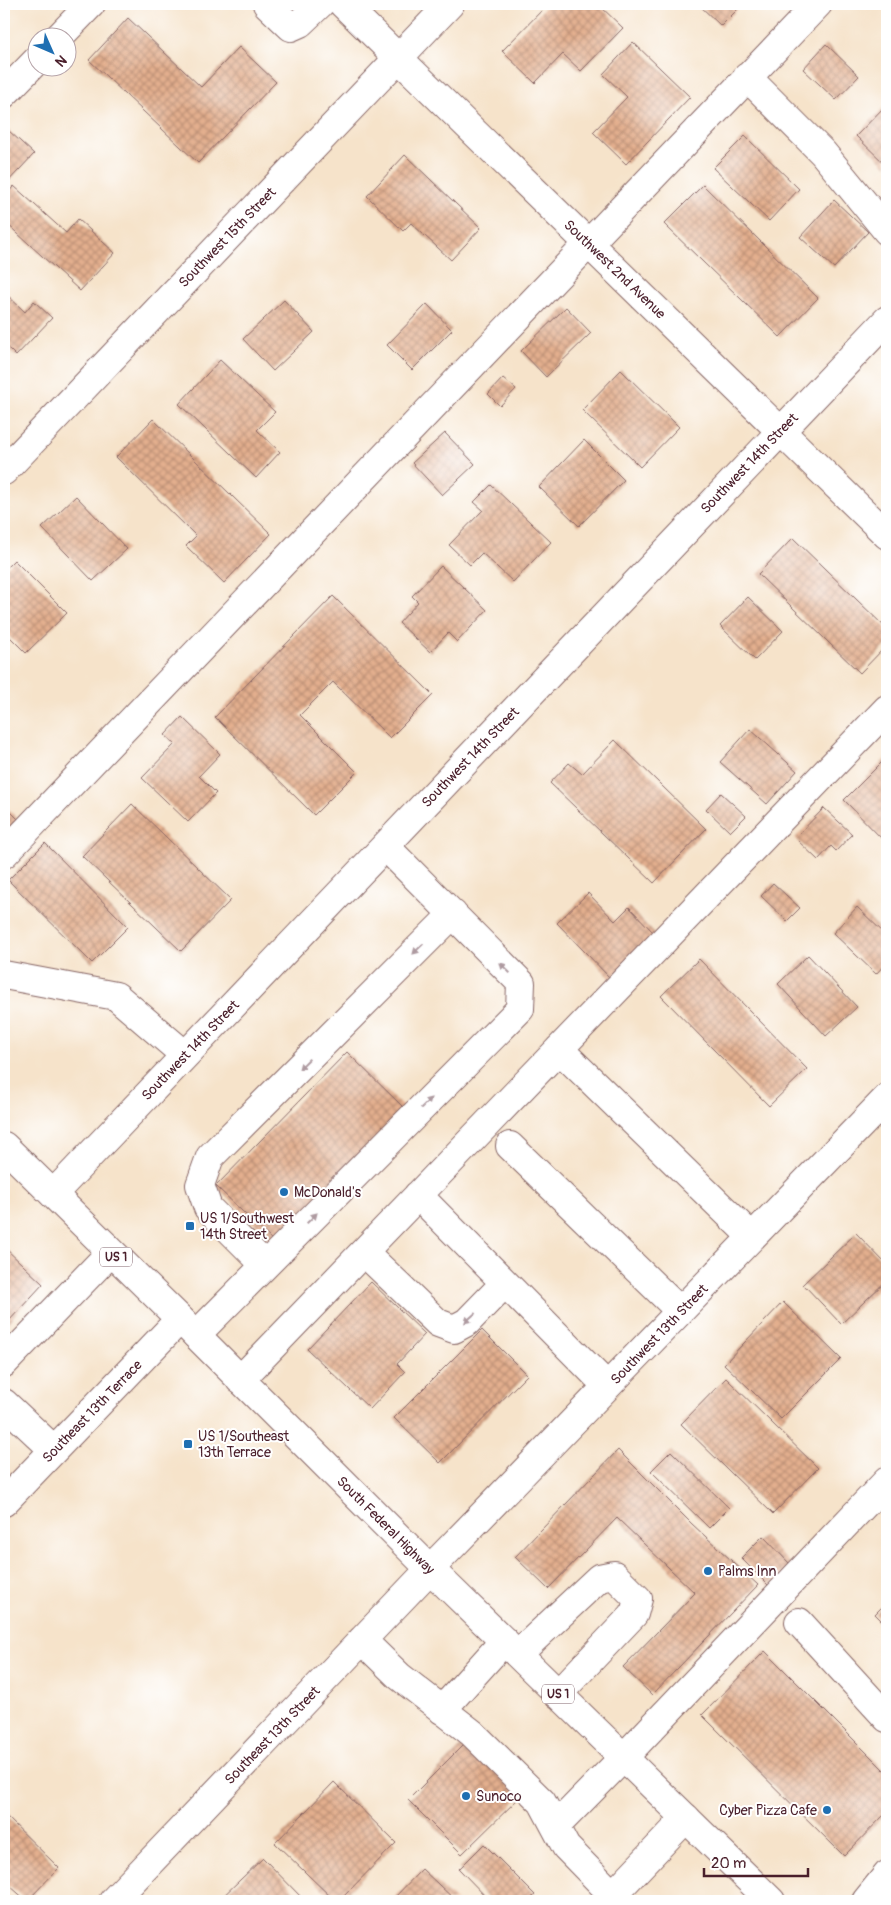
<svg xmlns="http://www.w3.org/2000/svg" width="891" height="1905" font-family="Pangolin,sans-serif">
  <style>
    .building { fill: url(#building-cross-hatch) }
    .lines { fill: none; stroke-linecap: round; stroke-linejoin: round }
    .minor-casing { stroke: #866463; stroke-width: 30 }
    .major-casing { stroke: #866463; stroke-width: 30 }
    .minor { stroke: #fff; stroke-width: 28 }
    .major { stroke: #fff; stroke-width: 28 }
    .oneway { fill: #ae9aa0 }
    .poi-dot { fill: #1f6fb2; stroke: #fff; stroke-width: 2 }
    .labels { text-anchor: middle; stroke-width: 4; stroke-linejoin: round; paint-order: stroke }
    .shield { fill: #fff; stroke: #80626b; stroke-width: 1 }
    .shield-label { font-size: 12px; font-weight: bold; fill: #4a1f2b }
    .street-label { font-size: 14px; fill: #4a1f2b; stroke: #fff }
    .poi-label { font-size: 14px; fill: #4a1f2b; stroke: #fff; text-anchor: start }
  </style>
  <defs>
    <pattern id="building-cross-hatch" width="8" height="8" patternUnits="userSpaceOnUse" patternTransform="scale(1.25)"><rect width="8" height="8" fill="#e3af8e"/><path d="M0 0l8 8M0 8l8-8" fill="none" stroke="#ba8e74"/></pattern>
  </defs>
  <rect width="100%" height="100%" fill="#fff"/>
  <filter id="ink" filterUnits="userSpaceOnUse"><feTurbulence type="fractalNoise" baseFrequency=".02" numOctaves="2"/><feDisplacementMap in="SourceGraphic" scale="10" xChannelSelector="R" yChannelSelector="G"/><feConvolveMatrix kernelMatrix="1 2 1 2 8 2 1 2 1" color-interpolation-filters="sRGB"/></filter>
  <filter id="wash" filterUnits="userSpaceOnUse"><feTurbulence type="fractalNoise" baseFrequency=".0096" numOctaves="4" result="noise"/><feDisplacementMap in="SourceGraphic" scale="20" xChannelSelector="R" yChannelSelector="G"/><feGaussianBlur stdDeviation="1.12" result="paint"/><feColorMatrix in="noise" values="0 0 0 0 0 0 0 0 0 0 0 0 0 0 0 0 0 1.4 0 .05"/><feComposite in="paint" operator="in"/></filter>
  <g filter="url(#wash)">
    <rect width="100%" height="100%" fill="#f6e3ca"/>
    <g id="blocks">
      <!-- building -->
      <path class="building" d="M548,4H598L623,28L581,71L563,54L535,83L502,51Z
        M698,4H743L721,26Z
        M128,18L201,87L239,47L276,82L198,163L89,60Z
        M633,42L690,97L626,164L593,132L627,97L603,74Z
        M826,44L859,76L836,100L803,69Z
        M887,104V166L856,136Z
        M8,130L34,154L4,186V135Z
        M745,136L799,189L769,221L713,168Z
        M405,155L481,228L451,260L411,223L403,231L367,196Z
        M703,185L818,298L780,337L664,224Z
        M14,186L66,233L78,219L115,253L80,291L4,221V197Z
        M834,200L868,232L834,268L800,237Z
        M4,292L25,312L34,301L52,318L16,356L4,344Z
        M284,300L314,332L273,371L243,339Z
        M427,304L452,330L412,370L387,345Z
        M566,307L591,333L546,377L521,351Z
        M220,360L275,412L257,430L280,452L256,478L179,404Z
        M621,370L679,427L640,467L582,410Z
        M503,378L516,389L500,406L488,394Z
        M153,419L271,534L224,583L186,546L196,536L116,457Z
        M445,433L475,464L442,495L412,463Z
        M584,440L624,480L579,526L539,487Z
        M491,485L551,542L513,582L482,553L470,565L449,545L483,510L474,502Z
        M76,496L127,549L93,581L42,528Z
        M793,538L887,629V645L860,673L758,574Z
        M14,560L67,613L26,653L4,631V570Z
        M441,566L487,610L457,642L448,633L430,652L399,623L418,602L412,596Z
        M333,596L433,695L390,738L333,682L300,715L357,772L314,815L215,717Z
        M748,597L783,631L755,660L720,626Z
        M182,717L220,754L199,776L216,793L188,822L142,778L175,744L165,735Z
        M750,729L797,771L767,804L720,762Z
        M615,740L706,829L654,883L550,783L569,763L582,774Z
        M887,757V844L844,800Z
        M721,793L746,816L730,832L706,809Z
        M132,804L231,900L181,951L82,856Z
        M4,805L20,821L4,838Z
        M824,808L852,834L836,851L831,846L818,860L795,838Z
        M45,843L128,927L92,963L8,880Z
        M773,883L800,908L787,921L761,896Z
        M588,893L615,921L629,907L656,935L611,979L557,923Z
        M857,907L887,936V962L876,974L833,933Z
        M808,955L857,1007L826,1036L778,984Z
        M699,959L807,1069L769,1106L661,996Z
        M347,1052L405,1109L274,1242L216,1186Z
        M856,1233L887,1265V1280L841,1324L803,1284Z
        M4,1247L43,1284L8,1322L4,1318Z
        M371,1282L425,1334L397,1364L405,1372L370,1409L307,1349Z
        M783,1302L841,1359L781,1419L724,1364Z
        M482,1330L527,1375L440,1463L394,1418Z
        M726,1378L818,1468L773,1514L681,1424Z
        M618,1450L692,1524L758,1585L652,1695L623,1667L695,1593L617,1518L548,1589L515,1557Z
        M671,1451L729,1508L709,1528L651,1471Z
        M763,1536L791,1565L769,1586L741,1558Z
        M887,1602V1626L875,1614Z
        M765,1651L887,1773V1812L844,1856L702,1715Z
        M470,1738L524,1793L462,1854L408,1800Z
        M334,1782L396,1843L339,1901H335L275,1843Z
        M4,1814L59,1868L27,1901L10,1886L4,1893Z
        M484,1844L535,1895L528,1901H490L459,1869Z
        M263,1858L305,1901H218Z
        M422,1869L456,1901H391Z"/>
    </g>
  </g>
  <g filter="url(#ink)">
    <use href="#blocks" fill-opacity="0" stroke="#866463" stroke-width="1"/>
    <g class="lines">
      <!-- minor casing -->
      <g class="minor-casing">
        <path id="minor" d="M267,4L291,27L300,23L320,4
          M343,4L887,535
          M58,38L91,4
          M747,77L823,153L887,231
          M4,94L38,59
          M4,471L450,4
          M4,854L818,4
          M4,975L116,996L185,1055
          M559,1049L752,1237
          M510,1146L680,1311
          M53,1194L887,320
          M418,1195L607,1386
          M364,1252L438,1323L454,1329L467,1322L505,1283
          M265,1265L208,1208L200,1185L210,1157L453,914
          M196,1335L520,1009L521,983L385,846
          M4,1363L111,1252
          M240,1380L887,709
          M4,1403L54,1450
          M4,1502L180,1319
          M799,1622L887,1718
          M362,1640L399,1676L472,1733L542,1802L566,1847L613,1895
          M518,1654L599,1578L614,1575L638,1599L634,1614L558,1694
          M442,1710L504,1641
          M556,1826L624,1757L887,1481
          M113,1901L430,1569L887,1098
          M607,1901L686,1818
          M866,1901L887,1875"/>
      </g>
      <!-- major casing -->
      <g class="major-casing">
        <path id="major" d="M4,1146L180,1319L430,1569L771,1901"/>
      </g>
      <!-- minor -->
      <use href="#minor" class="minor"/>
      <!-- major -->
      <use href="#major" class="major"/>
    </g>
    <!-- one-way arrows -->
    <defs><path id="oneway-solid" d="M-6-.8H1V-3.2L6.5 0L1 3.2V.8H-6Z" transform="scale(1.25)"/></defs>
    <g class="oneway">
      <use href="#oneway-solid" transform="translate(418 949) rotate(135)"/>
      <use href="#oneway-solid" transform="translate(505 968) rotate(-135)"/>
      <use href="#oneway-solid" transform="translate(304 1064) rotate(135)"/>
      <use href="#oneway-solid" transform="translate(426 1103) rotate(-45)"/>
      <use href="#oneway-solid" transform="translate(312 1218) rotate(-45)"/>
      <use href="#oneway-solid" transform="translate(470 1318) rotate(138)"/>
    </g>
  </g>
  <!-- markers -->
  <g class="poi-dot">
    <circle cx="284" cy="1192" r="5"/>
    <rect x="185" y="1221" width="10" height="10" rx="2.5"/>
    <rect x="183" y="1439" width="10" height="10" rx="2.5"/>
    <circle cx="708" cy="1571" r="5"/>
    <circle cx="466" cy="1796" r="5"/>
    <circle cx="827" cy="1810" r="5"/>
  </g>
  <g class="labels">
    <!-- shield labels -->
    <g class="shield">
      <rect x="100" y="1247.5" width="32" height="19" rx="4"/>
      <rect x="542" y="1684.5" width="32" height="19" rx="4"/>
    </g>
    <g class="shield-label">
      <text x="116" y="1261">US 1</text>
      <text x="558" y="1698">US 1</text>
    </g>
    <!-- street labels -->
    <g class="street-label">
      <text transform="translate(227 237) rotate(-46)" y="5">Southwest 15th Street</text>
      <text transform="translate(615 269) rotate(44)" y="5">Southwest 2nd Avenue</text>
      <text transform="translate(749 463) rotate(-46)" y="5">Southwest 14th Street</text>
      <text transform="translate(470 757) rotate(-46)" y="5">Southwest 14th Street</text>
      <text transform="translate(190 1050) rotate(-46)" y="5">Southwest 14th Street</text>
      <text transform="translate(659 1334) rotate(-46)" y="5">Southwest 13th Street</text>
      <text transform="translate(92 1411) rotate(-46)" y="5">Southeast 13th Terrace</text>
      <text transform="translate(386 1525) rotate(45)" y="5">South Federal Highway</text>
      <text transform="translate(272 1735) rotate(-46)" y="5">Southeast 13th Street</text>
    </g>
    <!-- poi labels -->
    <g class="poi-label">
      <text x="294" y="1197">McDonald's</text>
      <text x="200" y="1223">US 1/Southwest<tspan x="200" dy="16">14th Street</tspan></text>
      <text x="198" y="1441">US 1/Southeast<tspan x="198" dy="16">13th Terrace</tspan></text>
      <text x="718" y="1576">Palms Inn</text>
      <text x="476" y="1801">Sunoco</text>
      <text x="817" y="1815" text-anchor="end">Cyber Pizza Cafe</text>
    </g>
  </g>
  <!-- margin -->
  <rect width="891" height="1905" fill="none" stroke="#fff" stroke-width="20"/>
  <!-- north arrow -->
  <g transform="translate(52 52) rotate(135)"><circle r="24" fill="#ffffff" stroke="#b7a5aa"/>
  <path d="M0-4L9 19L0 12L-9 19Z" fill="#1f6fb2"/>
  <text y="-8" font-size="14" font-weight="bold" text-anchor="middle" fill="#4a1f2b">N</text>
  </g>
  <!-- scale -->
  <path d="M704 1868v8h104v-8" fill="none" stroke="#4a1f2b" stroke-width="2.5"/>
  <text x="711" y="1868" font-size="15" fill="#4a1f2b" stroke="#ffffff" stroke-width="4" paint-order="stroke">20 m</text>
</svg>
